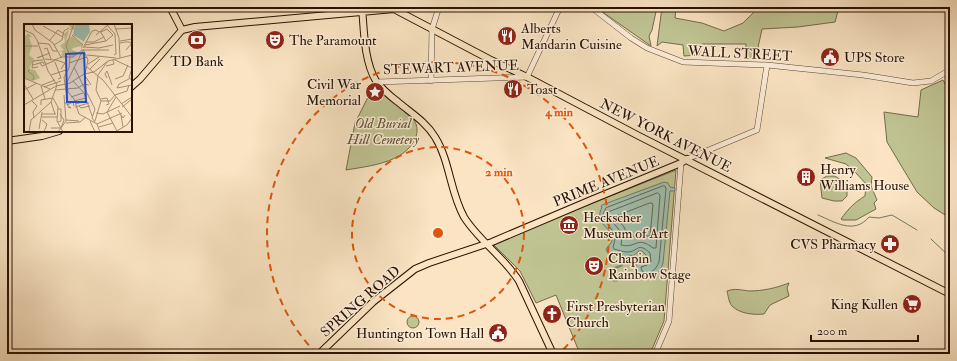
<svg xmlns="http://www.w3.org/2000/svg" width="957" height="361" font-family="'IM FELL Double Pica',serif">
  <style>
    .green { fill: #c0c493; stroke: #746b4a }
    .water { fill: #a0bfad; stroke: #707a68 }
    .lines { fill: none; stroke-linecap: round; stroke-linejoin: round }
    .shore { stroke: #646857; stroke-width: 1 }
    .stream { stroke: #707a68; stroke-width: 1 }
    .minor-casing { stroke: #5c4632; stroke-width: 6 }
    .major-casing { stroke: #281201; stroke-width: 8 }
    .minor { stroke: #fcedd8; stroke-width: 5 }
    .major { stroke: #fae4c3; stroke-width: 6 }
    .ring { fill: none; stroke: #de550b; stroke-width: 2; stroke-dasharray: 7 5 }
    .labels { text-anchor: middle; stroke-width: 3; stroke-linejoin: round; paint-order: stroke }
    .poi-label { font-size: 14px; fill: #281201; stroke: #fcedd8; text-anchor: start }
    .street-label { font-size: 14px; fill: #281201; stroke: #fcedd8 }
    .park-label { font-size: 14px; font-style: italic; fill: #5d5034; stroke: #fcedd8 }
    .inset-road { fill: none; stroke: #a69075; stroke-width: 1 }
    .view { fill: #1d4ed8; fill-opacity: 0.15; stroke: #1d4ed8; stroke-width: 2 }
    .inset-edge { fill: none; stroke: #281201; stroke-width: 2 }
    .centre { fill: #de550b; stroke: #fcedd8; stroke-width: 2 }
    .ring-label { font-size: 12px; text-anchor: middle; font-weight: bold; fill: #de550b; stroke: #fcedd8; stroke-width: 3; stroke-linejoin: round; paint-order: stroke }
  </style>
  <rect width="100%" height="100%" fill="#fae4c3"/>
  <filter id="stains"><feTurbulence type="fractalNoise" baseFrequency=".005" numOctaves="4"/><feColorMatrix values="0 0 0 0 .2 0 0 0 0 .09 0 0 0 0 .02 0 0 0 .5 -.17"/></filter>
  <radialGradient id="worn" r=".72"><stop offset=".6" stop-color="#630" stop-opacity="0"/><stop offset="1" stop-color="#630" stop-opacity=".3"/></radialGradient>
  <!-- green -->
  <path class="green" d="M603,7H657L652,30L649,36L651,46L601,11Z
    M662,7H676L675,18L702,23L724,31L743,23L756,10L772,9L783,7H839L835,22L798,27L762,29L756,57L745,59L746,44H702L699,55L684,56L683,45L662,42L657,46Z
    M943,80L950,93V218L934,208L917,192L887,142L884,112L918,117L921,90Z
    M375,83C384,99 402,106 413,119C418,125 418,132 415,139C404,163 369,166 346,170L355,123Z
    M846,153L856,158L872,177L871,186L877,200L874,203L876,209L856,220H843L841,219C848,209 855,202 865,196L866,184L856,173L846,164L825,158Z
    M676,170L664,321L650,354H580L556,295L536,303L520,271L492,243Z
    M827,176H835L847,184V196L842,201H834L822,198L820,180Z
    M789,283L787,288L789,296L770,305L764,314C754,315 740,314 732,306C729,303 728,295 727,291C736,288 740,290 749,291C763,291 776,288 789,283Z
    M407 322a6 6 0 1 1 12 0a6 6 0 1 1-12 0Z"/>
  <!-- water -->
  <path class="water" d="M664,182L668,183L670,187L675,188V191H670L663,263C662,265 661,270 659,272C654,278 645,277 639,275L636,265V261L645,262L647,259V256L642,251H639L633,256L628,255L626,258L622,266L614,269L611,273L613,276L617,275L619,277L617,281H614L610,279L611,277L610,273L613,268L621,265L623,258L622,254L608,253L606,249L611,243L613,238C608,224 594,224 602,207H601L602,205Z"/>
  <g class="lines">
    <!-- shore -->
    <path class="shore" d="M663,186H665L666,189L659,262C656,269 651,276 642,271L641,267L647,265L651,262L650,253C637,241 639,252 627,252C623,252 618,250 614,249L613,247L616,236L603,217V214L606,208Z
      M658,193L660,195L656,248H653C636,235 637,249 621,245L622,236L620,231L608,216L609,212Z
      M650,203H652L653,205L650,236H638L629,238L624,227L617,218V216Z"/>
    <!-- stream -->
    <path class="stream" d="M818,215C835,222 854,235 869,217L879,218L892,215L917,230
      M931,239L950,257"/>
    <!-- minor casing -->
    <g class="minor-casing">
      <path id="minor" d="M591,7L631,38L647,48L683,62L767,65L863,75L913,83L931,81L950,70
        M431,81L432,29L439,7
        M377,82L527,77L560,7
        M687,159L757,130L767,65
        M672,280L681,163
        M655,354L669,321L672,280"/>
    </g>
    <!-- major casing -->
    <g class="major-casing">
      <path id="major" d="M170,7L182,30
        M362,7C364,30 364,61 376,81C382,89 390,96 398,102C411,113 426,122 435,137C450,161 450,192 464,217C479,241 504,257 519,281L553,354
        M131,87L140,79L182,30L195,27L394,9L489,59L527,77L637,135L950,294
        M7,141L42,136L59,131
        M319,354L373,302L415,269L429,263L492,242L591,200L681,163L687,159"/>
    </g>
    <!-- minor -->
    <use href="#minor" class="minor"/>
    <!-- major -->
    <use href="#major" class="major"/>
  </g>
  <!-- distance rings -->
  <g class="ring">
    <circle cx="438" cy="233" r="86"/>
    <path d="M317 354A171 171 0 1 1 559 354"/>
  </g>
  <!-- icons -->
  <defs>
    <g id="restaurant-disc" transform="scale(1)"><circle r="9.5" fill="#8f2418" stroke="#fcedd8"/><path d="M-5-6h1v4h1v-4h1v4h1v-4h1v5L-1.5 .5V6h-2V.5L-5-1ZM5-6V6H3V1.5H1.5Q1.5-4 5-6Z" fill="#fff"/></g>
    <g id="bank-disc" transform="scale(1)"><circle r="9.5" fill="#8f2418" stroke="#fcedd8"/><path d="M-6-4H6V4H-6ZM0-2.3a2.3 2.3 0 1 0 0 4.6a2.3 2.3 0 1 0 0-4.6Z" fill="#fff"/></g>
    <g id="theatre-disc" transform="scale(1)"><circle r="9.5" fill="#8f2418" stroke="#fcedd8"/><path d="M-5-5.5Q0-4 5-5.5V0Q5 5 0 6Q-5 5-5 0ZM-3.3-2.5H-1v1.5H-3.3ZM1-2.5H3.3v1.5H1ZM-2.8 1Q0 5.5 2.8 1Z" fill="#fff"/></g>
    <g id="civic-disc" transform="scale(1)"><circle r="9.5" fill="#8f2418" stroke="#fcedd8"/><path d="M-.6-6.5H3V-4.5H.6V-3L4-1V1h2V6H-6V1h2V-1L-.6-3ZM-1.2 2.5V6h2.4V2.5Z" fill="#fff"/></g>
    <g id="sight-disc" transform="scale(1)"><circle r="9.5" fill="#8f2418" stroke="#fcedd8"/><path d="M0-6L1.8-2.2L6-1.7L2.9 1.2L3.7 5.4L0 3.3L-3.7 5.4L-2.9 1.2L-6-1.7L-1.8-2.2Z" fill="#fff"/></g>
    <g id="building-disc" transform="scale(1)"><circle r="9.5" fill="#8f2418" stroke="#fcedd8"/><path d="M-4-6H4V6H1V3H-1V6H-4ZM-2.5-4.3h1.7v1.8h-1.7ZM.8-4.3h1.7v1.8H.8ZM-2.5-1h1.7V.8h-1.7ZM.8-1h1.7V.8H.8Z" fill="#fff"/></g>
    <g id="museum-disc" transform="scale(1)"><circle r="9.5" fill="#8f2418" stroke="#fcedd8"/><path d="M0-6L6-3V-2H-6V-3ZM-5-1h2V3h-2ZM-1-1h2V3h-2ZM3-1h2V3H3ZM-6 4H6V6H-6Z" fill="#fff"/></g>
    <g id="pharmacy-disc" transform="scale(1)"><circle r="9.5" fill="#8f2418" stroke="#fcedd8"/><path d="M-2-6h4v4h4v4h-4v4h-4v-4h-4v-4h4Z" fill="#fff"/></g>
    <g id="supermarket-disc" transform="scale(1)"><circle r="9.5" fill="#8f2418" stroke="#fcedd8"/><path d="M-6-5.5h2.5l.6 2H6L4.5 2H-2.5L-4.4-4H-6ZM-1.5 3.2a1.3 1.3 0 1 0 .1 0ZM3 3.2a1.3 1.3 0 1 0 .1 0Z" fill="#fff"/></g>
    <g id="church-disc" transform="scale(1)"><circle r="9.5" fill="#8f2418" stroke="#fcedd8"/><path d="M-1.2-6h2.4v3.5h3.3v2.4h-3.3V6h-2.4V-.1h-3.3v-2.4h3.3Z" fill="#fff"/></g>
  </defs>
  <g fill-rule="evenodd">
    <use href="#restaurant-disc" x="507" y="36"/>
    <use href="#bank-disc" x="197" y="40"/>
    <use href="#theatre-disc" x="275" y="40"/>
    <use href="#civic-disc" x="830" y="57"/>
    <use href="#restaurant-disc" x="513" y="89"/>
    <use href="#sight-disc" x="375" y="92"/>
    <use href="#building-disc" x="806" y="177"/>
    <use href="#museum-disc" x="569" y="225"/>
    <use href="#pharmacy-disc" x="890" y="244"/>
    <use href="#theatre-disc" x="594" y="266"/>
    <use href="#supermarket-disc" x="912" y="304"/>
    <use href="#church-disc" x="552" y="314"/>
    <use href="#civic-disc" x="498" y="333"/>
  </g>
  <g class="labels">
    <!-- poi labels -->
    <g class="poi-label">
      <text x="521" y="33">Alberts<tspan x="521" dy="16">Mandarin Cuisine</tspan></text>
      <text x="289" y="45">The Paramount</text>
      <text x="844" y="62">UPS Store</text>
      <text x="197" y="66" text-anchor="middle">TD Bank</text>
      <text x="361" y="89" text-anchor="end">Civil War<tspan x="361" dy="16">Memorial</tspan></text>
      <text x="527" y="94">Toast</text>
      <text x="820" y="174">Henry<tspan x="820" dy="16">Williams House</tspan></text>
      <text x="583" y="222">Heckscher<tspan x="583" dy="16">Museum of Art</tspan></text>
      <text x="876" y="249" text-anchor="end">CVS Pharmacy</text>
      <text x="608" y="263">Chapin<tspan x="608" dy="16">Rainbow Stage</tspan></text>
      <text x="898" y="309" text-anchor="end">King Kullen</text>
      <text x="566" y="311">First Presbyterian<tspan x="566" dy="16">Church</tspan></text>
      <text x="484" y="338" text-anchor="end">Huntington Town Hall</text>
    </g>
    <!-- street labels -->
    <g class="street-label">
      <text transform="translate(740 53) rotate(3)" y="5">WALL STREET</text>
      <text transform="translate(451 67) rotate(-2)" y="5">STEWART AVENUE</text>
      <text transform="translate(666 135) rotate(27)" y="5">NEW YORK AVENUE</text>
      <text transform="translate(606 181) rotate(-22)" y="5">PRIME AVENUE</text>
      <text transform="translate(360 301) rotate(-41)" y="5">SPRING ROAD</text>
    </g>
    <!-- park labels -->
    <g class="park-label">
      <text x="383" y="128">Old Burial<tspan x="383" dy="16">Hill Cemetery</tspan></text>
    </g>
  </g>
  <!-- overview -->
  <g transform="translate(24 24)">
    <rect width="108" height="108" fill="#fae4c3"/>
    <path d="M47,0L50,2V5L45,6L42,17L48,12L59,21L57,26V22L49,24L48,26L54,28L49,33L42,28L41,33L37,31L39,28H35L40,26L36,22L41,18L40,10L47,4L45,1ZM4,9L8,13H5L8,22L5,31L10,35L5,45L11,46L16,54L9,57L0,54V14Z" fill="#c0c493"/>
    <path d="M51,0H65L66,8L58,20L59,17L49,11Z" fill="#a0bfad"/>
    <path class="inset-road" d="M8,0L11,6L29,19L37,33H49L58,26M82,0L91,10L92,30L90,31M90,0L95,14L96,34M19,2L39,13M92,5L108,4M0,6L9,10L13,16L24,47L33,61M76,7L82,17L89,11L83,5L77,8M48,11L59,21M72,11L85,0M26,16L34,6L40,10M96,17L108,15M62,18H70L80,13M14,19L25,20L29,27H33M96,19L101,18H105L107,19H108L102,26M30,21L38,16L40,7L45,4M61,21L82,17M0,22H14M60,23L75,24L89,21M59,24L68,7L72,6L75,8M20,25L23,24L27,35M59,25L64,36L61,50M59,26L43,58L44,68L50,75L55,90L73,100L76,108M60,26H85M63,31L92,34M19,32H18L13,34L26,29M21,35L30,36L38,33M32,36L41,39L37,45M91,36L108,44M31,38L37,54L34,55M16,39L18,42L32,36M45,39L63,33M64,40L75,33M9,41L19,38L20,40M82,42L90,40L89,36M14,43L8,44L9,37L19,36M50,43L71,85L68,94L71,98M63,43L79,56L108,93M108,44L105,54L108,56M6,45L4,47L10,52L9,56M66,45L76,35L66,45M70,48L84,37L108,31M60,50L67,61M27,51L42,46M74,51L83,38M0,54L26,65M83,54L81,50L83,47L88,61M91,55L99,52L104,41M105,55L95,60L93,64L108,61M49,57L60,69L68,92M0,60L9,75M18,61L31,56M17,62L21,75M20,63L37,57M54,64L60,60L65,61M0,66L13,59M31,66L54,64M47,73L59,69M29,74L34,83L33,97L39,108M77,75L83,74L85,80L82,81M7,76L13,82L9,88L10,94M50,77L62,74M77,77H86L91,71L103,67L105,61M27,78L31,90M40,78L44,81L40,53L45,44L46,32L42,22L50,0M51,80L63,77M97,80L108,73M0,81L32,62L46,59L60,50L70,48M17,81V76L29,74M55,82L57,84L66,82M44,83L47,84L43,81L49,78L50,82M51,83L65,79M98,83L108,75M94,86L99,94L101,91M83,88L93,107M83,88L92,73M72,89L79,90L96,82M18,90H32M97,91L99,103M18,93H33M18,96L23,100L20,108M42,96L55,97M66,97L71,108M71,97L77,77L72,66L74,52M34,98L37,97V85H34M42,99L56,98L62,93M73,100L98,89M75,103L89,99M27,104H37L40,96L36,90M15,105L18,88M5,108L7,96L27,78L33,61M34,108L42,97L40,71M91,108L103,101L108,94"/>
    <path class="view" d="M60,29L62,78H43L42,30Z"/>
    <rect width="108" height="108" class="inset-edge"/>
  </g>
  <circle cx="438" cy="233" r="6" class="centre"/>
  <g class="ring-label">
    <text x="559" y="116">4 min</text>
    <text x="499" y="176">2 min</text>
  </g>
  <!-- margin -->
  <rect width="957" height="361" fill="none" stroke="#fae4c3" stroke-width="24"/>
  <rect x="8" y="8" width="941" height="345" fill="none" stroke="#281201" stroke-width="2"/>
  <rect x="12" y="12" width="933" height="337" fill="none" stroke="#281201"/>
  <!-- scale -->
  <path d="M811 335v6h107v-6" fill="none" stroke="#281201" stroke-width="2"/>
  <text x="817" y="335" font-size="12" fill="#281201" stroke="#fcedd8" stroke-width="3" paint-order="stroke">200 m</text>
  <rect width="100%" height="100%" filter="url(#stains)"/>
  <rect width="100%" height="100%" fill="url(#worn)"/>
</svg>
